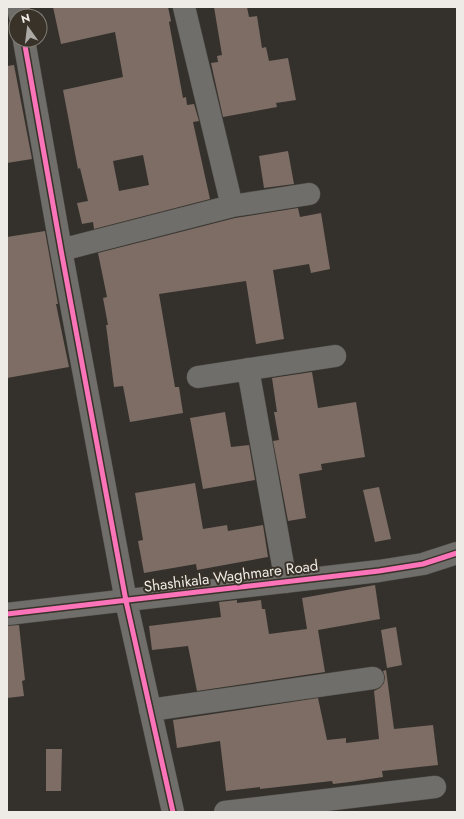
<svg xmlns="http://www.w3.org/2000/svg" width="464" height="819" font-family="Jost,sans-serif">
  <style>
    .building { fill: #7d6d65; fill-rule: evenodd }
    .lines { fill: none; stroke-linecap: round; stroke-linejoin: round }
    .minor-casing { stroke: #52504b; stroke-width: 23 }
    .minor { stroke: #706e6a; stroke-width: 22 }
    .cycleway-casing { stroke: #383229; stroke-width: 8 }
    .cycleway { stroke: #fb73b8; stroke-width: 5 }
    .labels { text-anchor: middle; stroke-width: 4; stroke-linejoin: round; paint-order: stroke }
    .street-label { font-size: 15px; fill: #eeeae5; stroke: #383229 }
  </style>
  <rect width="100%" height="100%" fill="#34312c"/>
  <!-- building -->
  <path class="building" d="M53,7H168L171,21L169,22L183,98L186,97L187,105L194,104L199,121L193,122L210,199L94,229L93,222L82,224L77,203L88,201L80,168L78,169L63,90L123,77L115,32L61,44ZM143,155L149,185L119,191L113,161Z
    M214,7H247L249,17L257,16L262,48L266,47L269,61L288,58L296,100L276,103L277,107L223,117L211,63L218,62L217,56L222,55Z
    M14,65L32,159L7,163V66Z
    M288,151L294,184L264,188L259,156Z
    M298,208L300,217L321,213L330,269L311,273L309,264L273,270L284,339L256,344L246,281L159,294L175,387H179L183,413L130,422L123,386L114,387L106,325H108L103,298L107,297L98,253L235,218Z
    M45,231L58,304H56L69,367L7,378V237Z
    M312,372L318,408L356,402L365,457L321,464L322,470L299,474L306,518L288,521L273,441L279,440L274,412H277L272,378Z
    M225,412L231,447L249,445L255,480L203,489L190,418Z
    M195,483L203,529L227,525L228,531L263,525L268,557L197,570L196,564L144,573L138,541L143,540L135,493Z
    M379,487L391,539L375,542L363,490Z
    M375,585L380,619L318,630L325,672L197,691L188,646L152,650L149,626L221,617L219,602L237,600V603L261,600L262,609H265L269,634L307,629L302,598Z
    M19,625L25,680L22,681L24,696L7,698V626Z
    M396,627L402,665L387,668L381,630Z
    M386,670L394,729L433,725L438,765L382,771L383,777L350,782L333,784L332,781L260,789V787L226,791L220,741L177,748L173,720L318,698L327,740L346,738V743L379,739L374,691L380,688L384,683L385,677L383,671Z
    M46,749H62L61,791H46Z"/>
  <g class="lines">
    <!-- minor casing -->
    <g class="minor-casing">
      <path id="minor" d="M18,7L20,16
        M184,7L232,206
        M24,40L61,250L126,601L173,812
        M61,250L232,206L309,194
        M248,369L286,582
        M198,377L335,356
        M7,614L379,571L423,564L457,553
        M150,710L373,678
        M225,812L435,787"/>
    </g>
    <!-- minor -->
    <use href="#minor" class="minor"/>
    <!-- cycleway casing -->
    <g class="cycleway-casing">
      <path id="cycleway" d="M24,40L61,250L126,601L173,812
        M7,614L379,571L423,564L457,553"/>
    </g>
    <!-- cycleway -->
    <use href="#cycleway" class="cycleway"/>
  </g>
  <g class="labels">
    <!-- street labels -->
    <g class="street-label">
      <text transform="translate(231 576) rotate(-7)" y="5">Shashikala Waghmare Road</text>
    </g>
  </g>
  <!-- border -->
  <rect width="464" height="819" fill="none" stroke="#eeeae5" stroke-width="16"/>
  <!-- north arrow -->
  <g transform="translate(28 28) rotate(346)"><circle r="19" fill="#383229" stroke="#817c74"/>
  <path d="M0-3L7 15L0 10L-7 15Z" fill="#ada9a4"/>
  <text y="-6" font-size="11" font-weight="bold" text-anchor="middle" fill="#eeeae5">N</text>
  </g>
</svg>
